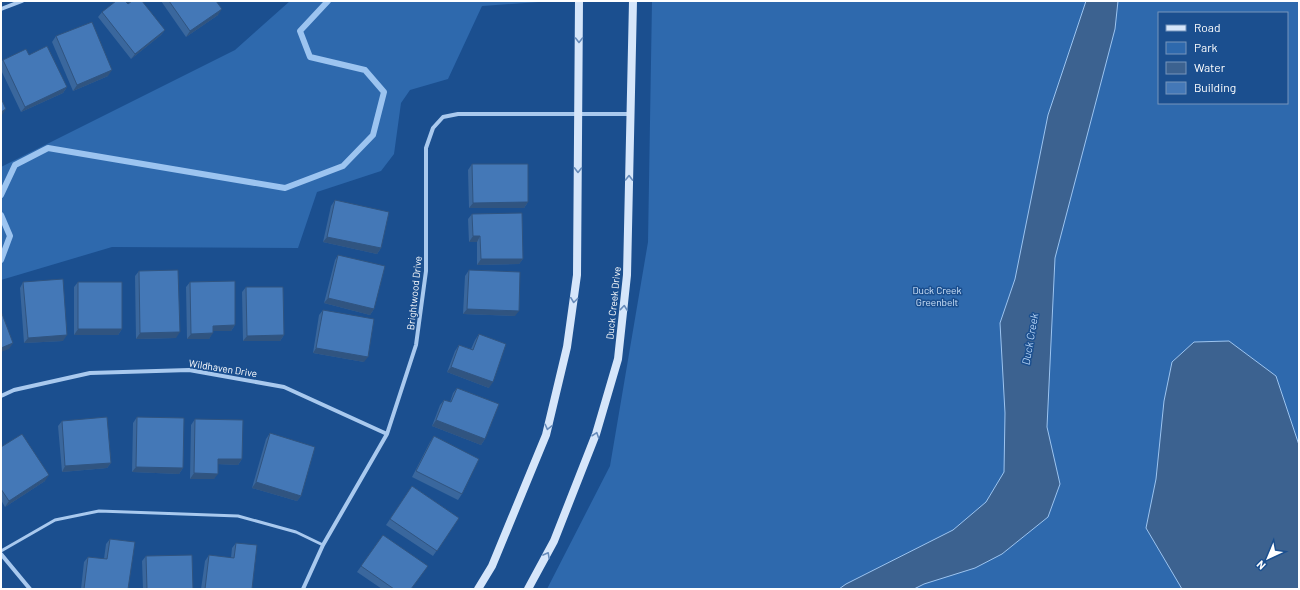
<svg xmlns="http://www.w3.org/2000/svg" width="1300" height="590" font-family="Barlow,sans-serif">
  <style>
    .green { fill: #2e69ad; fill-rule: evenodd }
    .water { fill: #3c6290; stroke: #9cc4f0 }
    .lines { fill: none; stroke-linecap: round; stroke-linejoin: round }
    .stream { stroke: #9cc4f0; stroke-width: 6 }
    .service { stroke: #a9c9ee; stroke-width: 3 }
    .minor { stroke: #a9c9ee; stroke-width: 4 }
    .secondary { stroke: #d6e6fa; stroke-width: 8 }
    .wall { fill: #3a679d }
    .shaded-wall { fill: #305480 }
    .building { fill: #4478b7; stroke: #305480 }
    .oneway { stroke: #668bba }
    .labels { text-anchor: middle; stroke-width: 3; stroke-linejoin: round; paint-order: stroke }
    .park-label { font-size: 10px; fill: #cfe3fa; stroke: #1b4f8f }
    .street-label { font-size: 10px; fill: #fff; stroke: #1b4f8f }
    .water-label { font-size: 11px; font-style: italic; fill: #b5d3f5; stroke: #1b4f8f }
  </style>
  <rect width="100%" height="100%" fill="#1b4f8f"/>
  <!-- green -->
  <path class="green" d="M290,1H553L482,6L448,79L410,90L401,103L394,154L381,171L317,192L298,248L112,247L1,280V167L235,50Z
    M652,1H1299V589H547L610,466L648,242ZM1159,13H1287V103H1159Z"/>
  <!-- water -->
  <path class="water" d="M1086,1H1118L1115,29L1055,258L1047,427L1060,484L1048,517L1002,554L975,568L924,584L914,589H839L846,584L953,530L986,502L1004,472L1005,413L1000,323L1015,279L1048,115Z
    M1229,341L1276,376L1299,445V589H1182L1146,528L1156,479L1164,401L1172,362L1194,342Z"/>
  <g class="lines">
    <!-- stream -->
    <path class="stream" d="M1,195L15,165L48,148L285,188L343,166L373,135L384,92L365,70L310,57L300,31L328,1
      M1,215L10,236L1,260"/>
    <!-- service -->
    <path class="service" d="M1,551L55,520L99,511L238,516L296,532L323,545"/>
    <!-- minor -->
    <path class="minor" d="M1,9L22,1
      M1,396L14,390L90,373L189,370L284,387L387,434
      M1,554L30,589
      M303,589L323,545L387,434L416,345L426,271V148L433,128L443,117L458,114H630"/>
    <!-- secondary -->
    <path class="secondary" d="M478,589L492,566L546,435L567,347L577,275L579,1
      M528,589L554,541L596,434L618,359L627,275L633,1"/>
  </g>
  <!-- wall -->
  <path class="wall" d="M161,1H216L218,15L186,37Z
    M128,4L165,30L161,35L131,59L98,17L102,12Z
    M56,36L108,76L73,91L52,42Z
    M29,55L67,87L63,93L21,112L1,70V62L3,60Z
    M472,164L528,202L524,208H469L468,170Z
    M335,200L381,248L377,254L323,242L331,206Z
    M472,214L523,259L519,264L477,265V242H469L468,219Z
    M338,255L374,309L370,315L324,303L335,260Z
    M469,270L515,316L463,314L465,276Z
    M139,271L176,338L136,339L135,276Z
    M23,282L63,341L24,343L20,288Z
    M78,282L122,329L118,335H74V287Z
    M190,282L235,325L231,331H213L209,339H187L186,287Z
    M246,287L284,335L280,341H243L242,292Z
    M323,310L364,362L313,353L319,315Z
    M479,334L489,388L447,372L455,351L459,345L471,349L475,340Z
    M457,388L485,439L481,445L432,426L440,405L444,400L450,402L453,393Z
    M137,417L183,468L179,474L132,472L133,423Z
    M195,419L242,459L238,465L218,464L214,479H190L191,425Z
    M62,421L111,463L107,468L62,472L58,426Z
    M270,433L301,496L297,501L252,488L266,439Z
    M434,436L462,494L458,500L412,477L430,442Z
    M1,447L45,481L5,507L1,500Z
    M412,486L459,518L433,556L386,525Z
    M383,535L411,589H382L357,572Z
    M110,539L128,589H81L84,562L88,557L104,559L106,544Z
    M236,543L252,589H201L205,561L209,555L231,558L232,548Z
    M146,556L193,589H143L142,561Z"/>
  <!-- shaded-wall -->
  <path class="shaded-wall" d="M222,9L218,15L186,37L190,31Z
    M165,30L161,35L131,59L135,54Z
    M112,70L108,76L73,91L77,85Z
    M67,87L63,93L21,112L25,107Z
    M6,109L2,115H1V112Z
    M528,202L524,208H469L473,203Z
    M473,236H480L477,242H469Z
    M327,237L381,248L377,254L323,242Z
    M481,259H523L519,264L477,265Z
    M328,298L374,309L370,315L324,303Z
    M467,309L519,311L515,316L463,314Z
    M235,325L231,331H209L213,326Z
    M78,329H122L118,335H74Z
    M180,332L176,338L136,339L140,333Z
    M213,333L209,339H187L191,334Z
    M67,335L63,341L24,343L28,338Z
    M284,335L280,341H243L247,336Z
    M13,343L9,349L1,352V348Z
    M316,348L368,357L364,362L313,353Z
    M451,367L493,382L489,388L447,372Z
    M436,420L485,439L481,445L432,426Z
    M218,459H242L238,465L214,464Z
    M111,463L107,468L62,472L65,466Z
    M136,467L183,468L179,474L132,472Z
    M194,473L218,474L214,479H190Z
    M49,475L45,481L5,507L9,501Z
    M256,482L301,496L297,501L252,488Z"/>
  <!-- building -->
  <path class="building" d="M116,1H125L128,4L132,1H142L165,30L135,54L102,12Z
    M169,1H216L222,9L190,31Z
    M92,22L112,70L77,85L56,36Z
    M47,46L67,87L25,107L3,60L26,49L29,55Z
    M1,98L6,109L1,112Z
    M472,164H528V202L473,203Z
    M335,200L389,212L381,248L327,237Z
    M522,213L523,259H481L480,236H473L472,214Z
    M338,255L385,266L374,309L328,298Z
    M178,270L180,332L140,333L139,271Z
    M469,270L520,272L519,311L467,309Z
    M63,279L67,335L28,338L23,282Z
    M235,281V325L213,326V333L191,334L190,282Z
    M78,282H122V329H78Z
    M246,287H283L284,335L247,336Z
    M323,310L374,319L368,357L316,348Z
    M1,311L13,343L1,348Z
    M479,334L506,344L493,382L451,367L459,345L473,350Z
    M457,388L499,404L485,439L436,420L444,400L451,402Z
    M107,417L111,463L65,466L62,421Z
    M137,417L184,418L183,468L136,467Z
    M195,419L243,420L242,459H218V474L194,473Z
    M270,433L315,447L301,496L256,482Z
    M22,434L49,475L9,501L1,489V447Z
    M434,436L479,459L462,494L416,471Z
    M412,486L459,518L437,551L390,519Z
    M383,535L428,566L411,589H394L361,566Z
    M110,539L135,542L128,589H84L88,557L107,559Z
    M236,543L257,545L252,589H205L209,555L234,558Z
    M192,555L193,589H147L146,556Z"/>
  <!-- one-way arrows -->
  <defs><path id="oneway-chevron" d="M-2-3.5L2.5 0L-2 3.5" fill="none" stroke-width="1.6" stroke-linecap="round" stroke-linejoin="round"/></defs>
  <g class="oneway">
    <use href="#oneway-chevron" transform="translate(579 40) rotate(90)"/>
    <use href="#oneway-chevron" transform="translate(578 170) rotate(91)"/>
    <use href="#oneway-chevron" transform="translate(629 178) rotate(-89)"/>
    <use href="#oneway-chevron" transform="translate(574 300) rotate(97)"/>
    <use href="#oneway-chevron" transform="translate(624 308) rotate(-84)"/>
    <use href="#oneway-chevron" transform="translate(548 427) rotate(104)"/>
    <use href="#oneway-chevron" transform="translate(596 435) rotate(-71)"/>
    <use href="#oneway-chevron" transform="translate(547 555) rotate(-61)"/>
  </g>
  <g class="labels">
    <!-- park labels -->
    <g class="park-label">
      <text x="937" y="294">Duck Creek<tspan x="937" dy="12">Greenbelt</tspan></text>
    </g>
    <!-- street labels -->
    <g class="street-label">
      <text transform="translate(414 293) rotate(-84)" y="4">Brightwood Drive</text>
      <text transform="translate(613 303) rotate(-84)" y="4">Duck Creek Drive</text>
      <text transform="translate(223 368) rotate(9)" y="4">Wildhaven Drive</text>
    </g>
    <!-- water labels -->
    <g class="water-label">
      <text transform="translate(1030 339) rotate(-80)" y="4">Duck Creek</text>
    </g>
  </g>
  <!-- border -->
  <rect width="1300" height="590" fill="none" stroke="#ffffff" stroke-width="4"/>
  <!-- legend -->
  <rect x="1158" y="12" width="130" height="92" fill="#1b4f8f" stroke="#7695bc"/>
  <rect x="1166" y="25" width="20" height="6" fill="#d6e6fa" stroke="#7695bc"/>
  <text x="1194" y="32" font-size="12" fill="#ffffff">Road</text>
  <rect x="1166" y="42" width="20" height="12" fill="#2e69ad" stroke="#7695bc"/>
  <text x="1194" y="52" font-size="12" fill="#ffffff">Park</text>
  <rect x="1166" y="62" width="20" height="12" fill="#3c6290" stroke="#7695bc"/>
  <text x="1194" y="72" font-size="12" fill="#ffffff">Water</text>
  <rect x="1166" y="82" width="20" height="12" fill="#4478b7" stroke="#7695bc"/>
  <text x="1194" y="92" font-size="12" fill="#ffffff">Building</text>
  <!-- north arrow -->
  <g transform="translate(1268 558) rotate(224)" stroke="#1b4f8f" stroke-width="3" paint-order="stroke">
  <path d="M0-3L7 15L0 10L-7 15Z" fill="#ffffff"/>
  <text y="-6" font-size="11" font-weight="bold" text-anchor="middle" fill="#ffffff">N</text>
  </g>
</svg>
